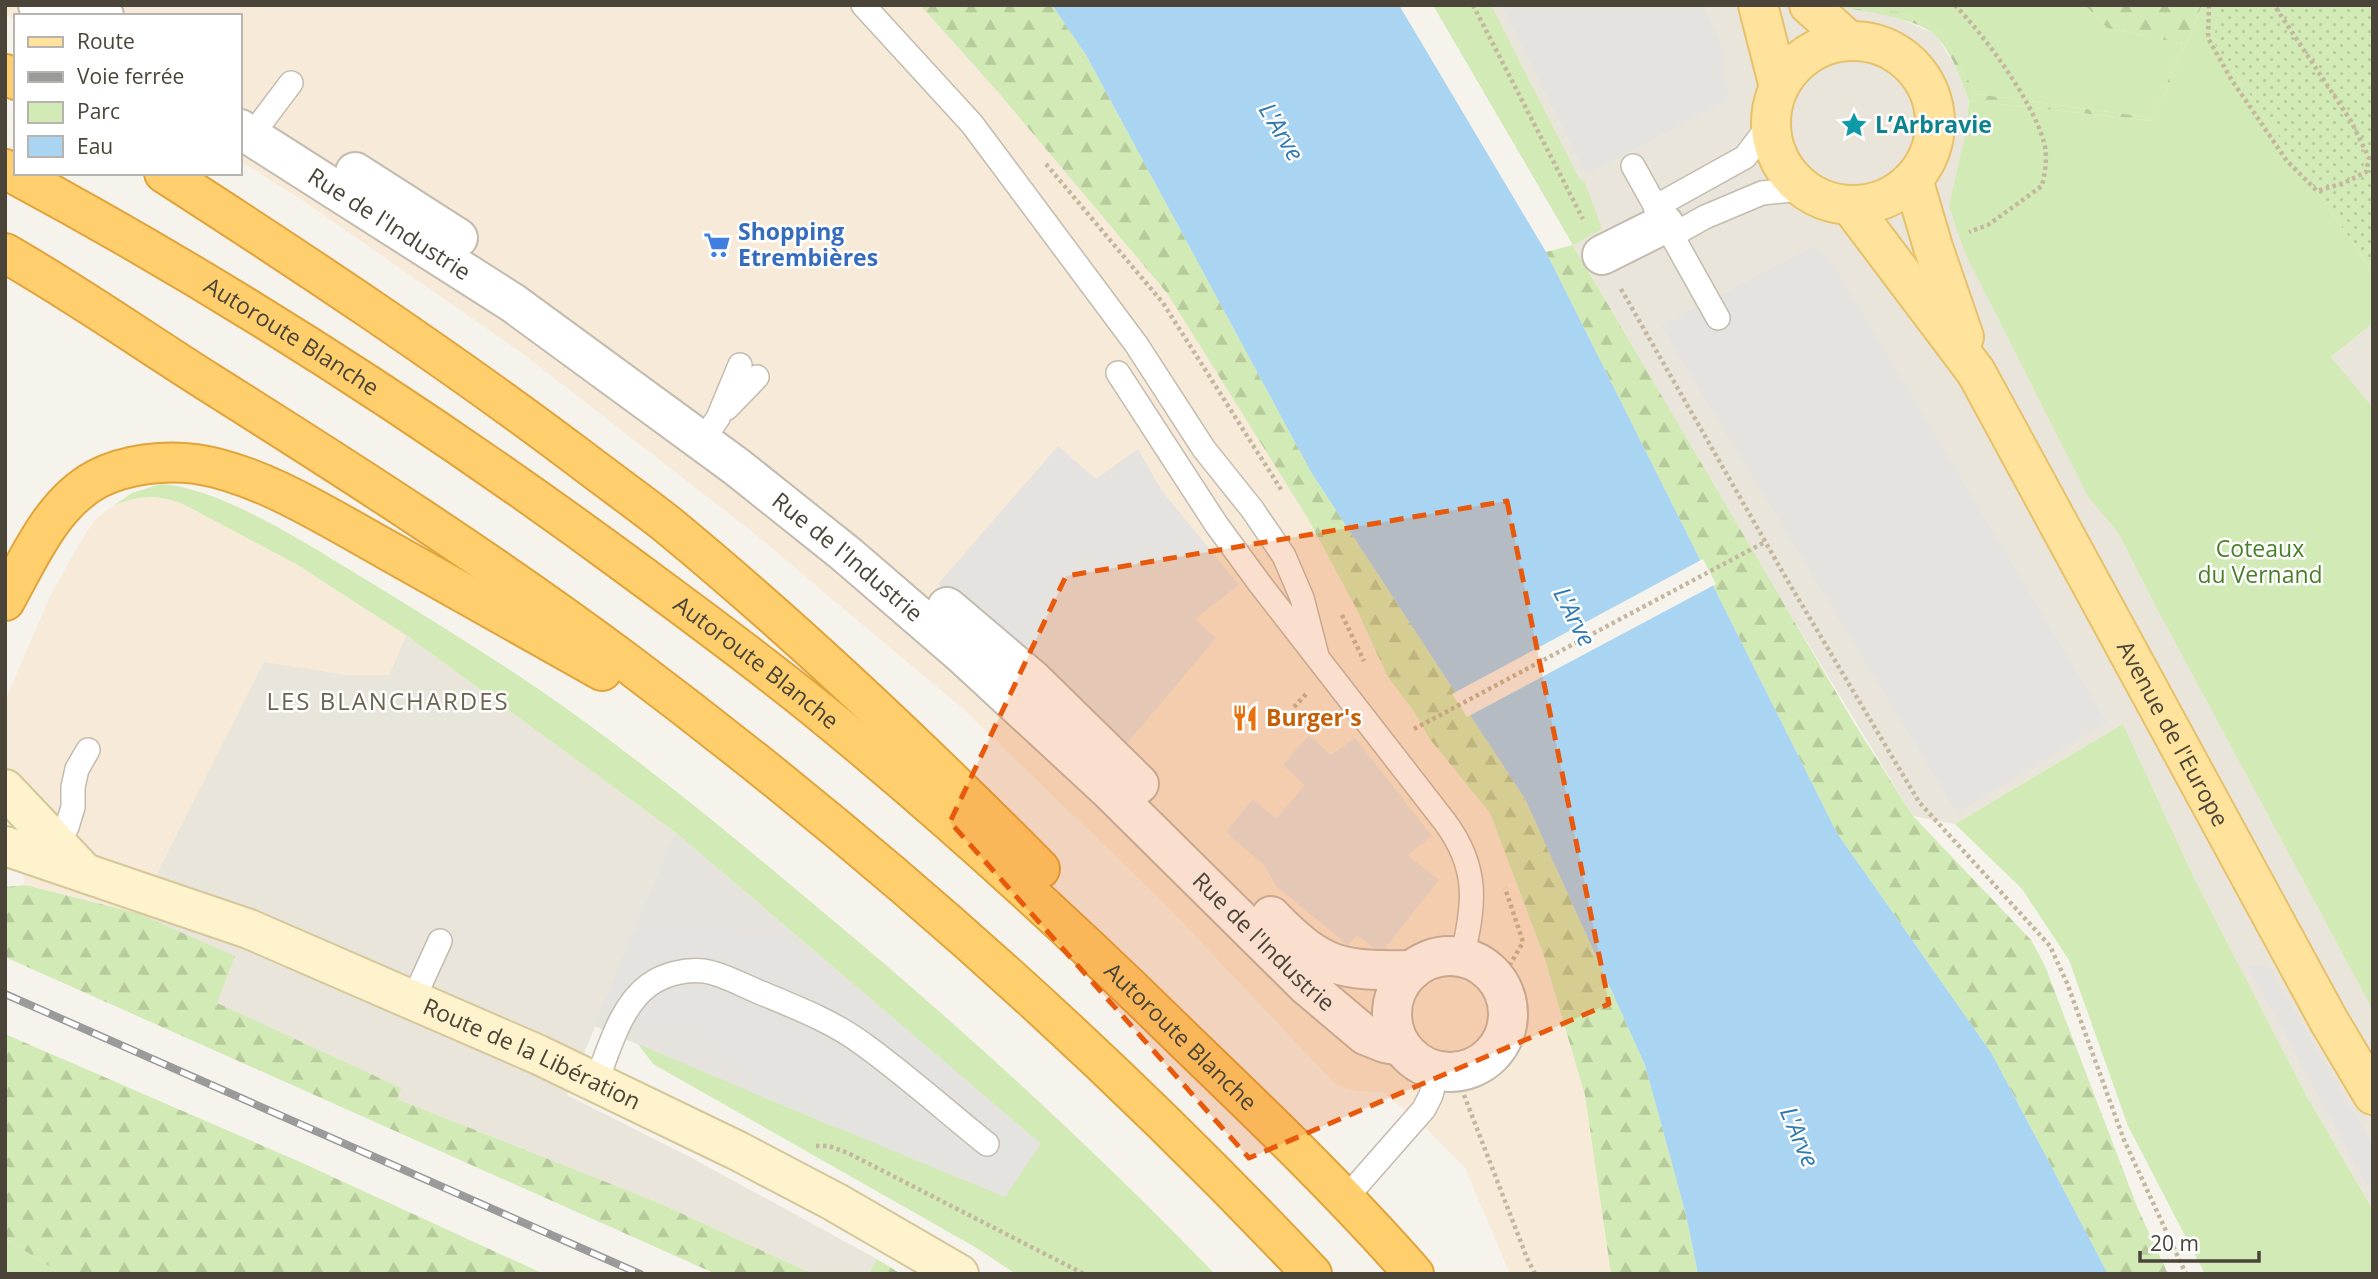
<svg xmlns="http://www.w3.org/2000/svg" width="2378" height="1279" font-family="'Open Sans',sans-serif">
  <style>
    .residential { fill: #eae5da }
    .commercial { fill: #f7ead8 }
    .industrial { fill: #e6e2dd }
    .green { fill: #d2eab5 }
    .forest { fill: url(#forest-firs) }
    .garden { fill: url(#garden-dots) }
    .parking { fill: #e5e3e0 }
    .water { fill: #a9d4f2 }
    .pier { fill: #f6f3ec }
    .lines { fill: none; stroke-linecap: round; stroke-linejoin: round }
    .lane-casing { stroke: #c2bbae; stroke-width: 26 }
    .street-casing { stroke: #c2bbae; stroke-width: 42 }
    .secondary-casing { stroke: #d6c79b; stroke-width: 42 }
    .primary-casing { stroke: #e6c16a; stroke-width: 42 }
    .highway-casing { stroke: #e0a43c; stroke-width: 42 }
    .path { stroke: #c4b79f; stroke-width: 4.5; stroke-dasharray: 3.5 3.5; stroke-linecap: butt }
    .lane { stroke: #fff; stroke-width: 23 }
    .street { stroke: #fff; stroke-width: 38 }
    .secondary { stroke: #fff3cd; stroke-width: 38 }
    .primary { stroke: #ffe39c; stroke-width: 38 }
    .highway { stroke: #ffcf6e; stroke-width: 38 }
    .rail-casing { stroke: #9a9a9a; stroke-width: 8 }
    .rail { stroke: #fff; stroke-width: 5; stroke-dasharray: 16; stroke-linecap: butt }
    .marked { fill: #e8590c; fill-opacity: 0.2; stroke: #e8590c; stroke-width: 5; stroke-dasharray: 14 9; stroke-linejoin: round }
    .labels { text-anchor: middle; stroke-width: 5; stroke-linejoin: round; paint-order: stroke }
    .culture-label { font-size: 23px; font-weight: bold; fill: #0d838f; stroke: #fff; text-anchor: start }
    .street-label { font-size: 23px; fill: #4b4439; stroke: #fff }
    .shop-label { font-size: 23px; font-weight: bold; fill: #366cbe; stroke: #fff; text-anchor: start }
    .park-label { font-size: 23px; fill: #4a7f2a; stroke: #fff }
    .food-label { font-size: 23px; font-weight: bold; fill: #c56008; stroke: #fff; text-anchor: start }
    .water-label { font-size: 24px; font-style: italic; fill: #2e7ab2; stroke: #fff }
    .neighbourhood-label { font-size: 24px; letter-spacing: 2px; fill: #6e6250; stroke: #fff }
  </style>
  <defs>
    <pattern id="forest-firs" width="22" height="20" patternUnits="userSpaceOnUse" patternTransform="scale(1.75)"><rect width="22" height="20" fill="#d2eab5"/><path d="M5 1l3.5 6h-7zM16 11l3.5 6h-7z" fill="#b6ca9c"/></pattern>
    <pattern id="garden-dots" width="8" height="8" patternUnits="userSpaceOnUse" patternTransform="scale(1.75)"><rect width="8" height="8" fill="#d2eab5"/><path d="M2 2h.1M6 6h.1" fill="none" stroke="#b6ca9c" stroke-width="1.8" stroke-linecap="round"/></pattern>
  </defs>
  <rect width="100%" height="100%" fill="#f6f3ec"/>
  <!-- residential -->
  <path class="residential" d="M1433,5H1839L1843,8L1868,10L1896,17L1935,34L1959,72L1969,101L1966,131L2118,532L2373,323V1210L2306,1095L2195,880L2123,724L1955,824L1913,816L1758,561Z
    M406,635L675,832L567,1095L688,1156L877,1259L869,1274H813L659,1203L397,1099L400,1088L216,1003L137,913L264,661L347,675H389Z"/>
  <!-- commercial -->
  <path class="commercial" d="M5,5H920L998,92L1167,293L1307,517L1356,608L1388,677L1415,713L1429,738L1490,813L1544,956L1585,1095L1611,1274H1510L1465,1168L1416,1118L1382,1092L1356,1091L1336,1085L1165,904L962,708L750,530L522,353L302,200L240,161V16H16V21L5,15Z
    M147,495L166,497L183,504L296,564L406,635L389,675H347L264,662L137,913L25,885L5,758V701L52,592L87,531L98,517L113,506L129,499Z"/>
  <!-- industrial -->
  <path class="industrial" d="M675,832L1041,1144L832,1126L594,1026Z"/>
  <!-- green -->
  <path class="green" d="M1433,5H1491L1579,178L1585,183L1602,229L1573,245Z
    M1839,5H2085L2107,28L2183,44L2153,118L1976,94L1941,33L1899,12L1843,8Z
    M2202,5H2218L2214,43L2373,272V323L2331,357L2373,408V1010L2153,601L2118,532L2089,498L1965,253L1949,206L1966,131L1969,101L2154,121Z
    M161,484C223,488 312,547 365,579C422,614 479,649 534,686C635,755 730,834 823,912C960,1026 1091,1146 1215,1274H1016L975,1247L653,1064L638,1044L832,1126L1041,1144L675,832L406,635L296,564L183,504C157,494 138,495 113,506L132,493Z
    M2123,724L2195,880L2306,1095L2373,1210V1274H2205L2128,1126L2069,960L2022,889L1955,824Z
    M5,1238L61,1274H5Z"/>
  <!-- forest -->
  <path class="forest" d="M920,5H1052L1086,55L1311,472L1525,799L1645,1065L1686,1215L1698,1274H1611L1585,1095L1544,956L1490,813L1429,738L1415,713L1388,677L1356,608L1307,517L1167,293L998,92Z
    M2085,5H2202L2154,121L1969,101C1961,78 1953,56 1937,37C1923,20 1865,10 1843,8L1899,12L1941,33L1976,94L2153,118L2183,44L2107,28Z
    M1573,245L1854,723L1913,816L2031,940L2045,966L2138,1209L2168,1274H2108L1992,1054L1837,833L1546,252Z
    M25,885L137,913L235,956L217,1003L401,1088L397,1099L659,1203L813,1274H716L5,957V887Z
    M5,1034L298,1161L544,1274H61L5,1238Z
    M877,1259L901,1274H869Z"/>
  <!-- garden -->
  <path class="garden" d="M2218,5H2373V272L2214,43Z"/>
  <!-- parking -->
  <path class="parking" d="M1501,5H1703L1721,45L1729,99L1586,175Z
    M1812,247L1830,259L2107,722L1957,813L1661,326Z
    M1058,446L1096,479L1138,449L1162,491L1239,585L1195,619L1216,638L1123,748L938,584Z
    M1309,735L1331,755L1355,738L1432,836L1407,855L1439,880L1381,953L1357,935L1348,945L1276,886L1265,866L1226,832L1253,799L1276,819L1305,785L1283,765Z
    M636,926L777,936L859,989L1041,1144L1005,1197L751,1092L708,1029L645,1026L603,1007Z
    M2247,965H2268L2373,1145V1197Z"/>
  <!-- water -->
  <path class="water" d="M1052,5H1399L1546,252L1837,833L1992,1054L2108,1274H1698L1686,1215L1645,1065L1525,799L1311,472L1086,55Z"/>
  <!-- pier -->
  <path class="pier" d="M1703,559L1716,584L1467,717L1452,694Z"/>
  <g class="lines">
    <!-- lane casing -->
    <g class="lane-casing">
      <path id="lane" d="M863,5L972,124L1136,344L1204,449L1252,509L1284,556L1302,598L1317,656
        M251,136L291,83
        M1633,166L1718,318
        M1655,207L1745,157L1770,124
        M1671,236L1705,217L1762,193L1804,189
        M1118,373L1216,524L1260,584L1445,822C1479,868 1475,904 1462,957
        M727,408L757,377
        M703,440L718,418L740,365
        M56,844L67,827L73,807V787L77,769L88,750
        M413,1000L440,941
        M596,1082C609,1050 620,1006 649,985C664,974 686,969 704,971C723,974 742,985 759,992C795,1007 832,1021 863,1044C906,1075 946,1111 987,1144
        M1345,1199L1424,1109L1431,1095L1437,1070"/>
    </g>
    <!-- street casing -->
    <g class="street-casing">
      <g id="street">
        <path d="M38,5L55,16"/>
        <path d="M87,5L104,16"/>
        <path id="s1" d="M240,129L513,303L737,467L846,554L962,654L1108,789L1307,986L1365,1035L1385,1043L1401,1046"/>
        <path d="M355,172L458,238"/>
        <path d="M1602,255L1664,224"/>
        <path d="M947,607L1033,680L1139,784"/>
        <path d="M1271,916C1322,969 1341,971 1412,970"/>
        <circle cx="1450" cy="1014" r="58"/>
      </g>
    </g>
    <!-- secondary casing -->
    <g class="secondary-casing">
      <g id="secondary">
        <path d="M5,789L81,869"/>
        <path id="s2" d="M5,846L249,929L539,1055L738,1151L835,1202L959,1274"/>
      </g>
    </g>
    <!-- primary casing -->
    <g class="primary-casing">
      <g id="primary">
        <path d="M1758,5L1779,87"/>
        <path d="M1809,5L1849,41"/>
        <circle cx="1853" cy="123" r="82"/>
        <path d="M1913,179L1933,247L1964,337"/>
        <path id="s3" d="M1850,205L1976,372L2329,1021L2373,1095"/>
      </g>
    </g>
    <!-- highway casing -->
    <g class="highway-casing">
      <g id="highway">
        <path d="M5,74L16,80"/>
        <path id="s4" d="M5,169C223,286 431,420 630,567C695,615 761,663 824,715C950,818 1070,928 1186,1042C1264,1117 1342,1192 1414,1274"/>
        <path d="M164,173C305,264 444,356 578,457C608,480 639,502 668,525C799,633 921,749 1040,869"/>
        <path d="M5,253C75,293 142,340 210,383C351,472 492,562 626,662C871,846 1102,1051 1312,1274"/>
        <path d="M5,601C29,558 52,503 97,479C126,464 164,460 196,464C262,474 331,519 389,551C460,591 531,631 602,671"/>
      </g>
    </g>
    <!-- path -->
    <path class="path" d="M1473,5L1583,219
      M1955,5C1986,38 2031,98 2044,142C2048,157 2045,172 2042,186L1988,225L1969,232
      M2209,5L2208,38L2231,79L2287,161L2317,191L2344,183L2366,172L2369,158L2351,121L2274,5
      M1046,164L1163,303L1282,491
      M1621,289L1786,578L1919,802L2050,946L2067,983L2124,1140L2186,1274
      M1342,615L1364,661
      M1294,707L1306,694
      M1414,729L1765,542
      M1499,984L1523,942L1505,888
      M1464,1095L1527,1258L1535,1274
      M816,1146H829L848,1153L1084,1274"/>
    <!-- lane -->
    <use href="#lane" class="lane"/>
    <!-- street -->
    <use href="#street" class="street"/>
    <!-- secondary -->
    <use href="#secondary" class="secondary"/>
    <!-- primary -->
    <use href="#primary" class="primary"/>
    <!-- highway -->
    <use href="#highway" class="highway"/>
    <!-- rail casing -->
    <g class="rail-casing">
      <path id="rail" d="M5,994L640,1274"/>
    </g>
    <!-- rail -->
    <use href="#rail" class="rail"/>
  </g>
  <!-- marked area -->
  <path class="marked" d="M1507,501L1609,1004L1249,1158L950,822L1066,576Z"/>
  <!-- icons -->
  <defs>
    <g id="sight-bare" transform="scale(2.1)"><path d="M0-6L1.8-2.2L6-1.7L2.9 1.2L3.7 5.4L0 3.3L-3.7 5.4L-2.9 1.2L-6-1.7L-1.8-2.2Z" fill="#0f9aa8" stroke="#fff" stroke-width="2.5" paint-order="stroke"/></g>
    <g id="supermarket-bare" transform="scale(2.1)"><path d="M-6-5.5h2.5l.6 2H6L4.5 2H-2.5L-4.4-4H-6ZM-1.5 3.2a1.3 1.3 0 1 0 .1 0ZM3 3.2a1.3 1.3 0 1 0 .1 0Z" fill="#3f7fe0" stroke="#fff" stroke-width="2.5" paint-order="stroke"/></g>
    <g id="restaurant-bare" transform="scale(2.1)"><path d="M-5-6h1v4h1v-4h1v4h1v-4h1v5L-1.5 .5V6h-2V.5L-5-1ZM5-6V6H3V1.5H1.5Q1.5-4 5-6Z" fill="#e8710a" stroke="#fff" stroke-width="2.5" paint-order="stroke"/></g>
  </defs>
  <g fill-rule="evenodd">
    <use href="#sight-bare" x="1854" y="125"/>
    <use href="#supermarket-bare" x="717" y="245"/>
    <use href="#restaurant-bare" x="1245" y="718"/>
  </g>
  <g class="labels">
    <!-- culture labels -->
    <g class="culture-label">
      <text x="1875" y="133">L’Arbravie</text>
    </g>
    <!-- street labels -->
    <g class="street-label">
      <text dy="8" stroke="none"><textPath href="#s1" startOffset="177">Rue de l'Industrie</textPath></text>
      <text dy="8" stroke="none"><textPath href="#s4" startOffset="332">Autoroute Blanche</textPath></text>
      <text dy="8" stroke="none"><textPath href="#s1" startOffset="744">Rue de l'Industrie</textPath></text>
      <text dy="8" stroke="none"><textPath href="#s4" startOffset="900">Autoroute Blanche</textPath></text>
      <text dy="8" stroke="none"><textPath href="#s3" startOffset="621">Avenue de l'Europe</textPath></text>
      <text dy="8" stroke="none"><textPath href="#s1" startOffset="1311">Rue de l'Industrie</textPath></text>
      <text dy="8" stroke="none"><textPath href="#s4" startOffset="1466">Autoroute Blanche</textPath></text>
      <text dy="8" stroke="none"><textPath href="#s2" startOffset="567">Route de la Libération</textPath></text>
    </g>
    <!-- shop labels -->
    <g class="shop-label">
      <text x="738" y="240">Shopping<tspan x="738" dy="26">Etrembières</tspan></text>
    </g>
    <!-- park labels -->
    <g class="park-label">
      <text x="2260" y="557">Coteaux<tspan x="2260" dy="26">du Vernand</tspan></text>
    </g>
    <!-- food labels -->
    <g class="food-label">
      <text x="1266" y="726">Burger's</text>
    </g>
    <!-- water labels -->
    <g class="water-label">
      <text transform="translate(1281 132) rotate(59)" y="8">L'Arve</text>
      <text transform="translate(1574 617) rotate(63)" y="8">L'Arve</text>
      <text transform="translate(1799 1137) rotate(67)" y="8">L'Arve</text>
    </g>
    <!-- neighbourhood labels -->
    <g class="neighbourhood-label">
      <text x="388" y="710">LES BLANCHARDES</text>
    </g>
  </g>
  <!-- border -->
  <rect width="2378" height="1279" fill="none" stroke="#4b4439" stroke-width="14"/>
  <!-- legend -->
  <rect x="14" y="14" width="228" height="161" fill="#ffffff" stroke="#b7b4b0" stroke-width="2"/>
  <rect x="28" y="37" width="35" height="10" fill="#ffe39c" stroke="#b7b4b0" stroke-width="2"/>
  <text x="77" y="49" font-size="21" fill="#4b4439">Route</text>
  <rect x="28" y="72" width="35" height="10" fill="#9a9a9a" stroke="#b7b4b0" stroke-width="2"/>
  <text x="77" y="84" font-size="21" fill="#4b4439">Voie ferrée</text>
  <rect x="28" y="102" width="35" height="21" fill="#d2eab5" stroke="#b7b4b0" stroke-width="2"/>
  <text x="77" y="119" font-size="21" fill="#4b4439">Parc</text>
  <rect x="28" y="136" width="35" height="21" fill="#a9d4f2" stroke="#b7b4b0" stroke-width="2"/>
  <text x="77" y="154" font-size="21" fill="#4b4439">Eau</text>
  <!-- scale -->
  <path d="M2140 1251v10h119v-10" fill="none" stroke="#4b4439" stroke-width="3.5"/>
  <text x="2150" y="1251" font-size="21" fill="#4b4439" stroke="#ffffff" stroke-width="5" paint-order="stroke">20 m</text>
</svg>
